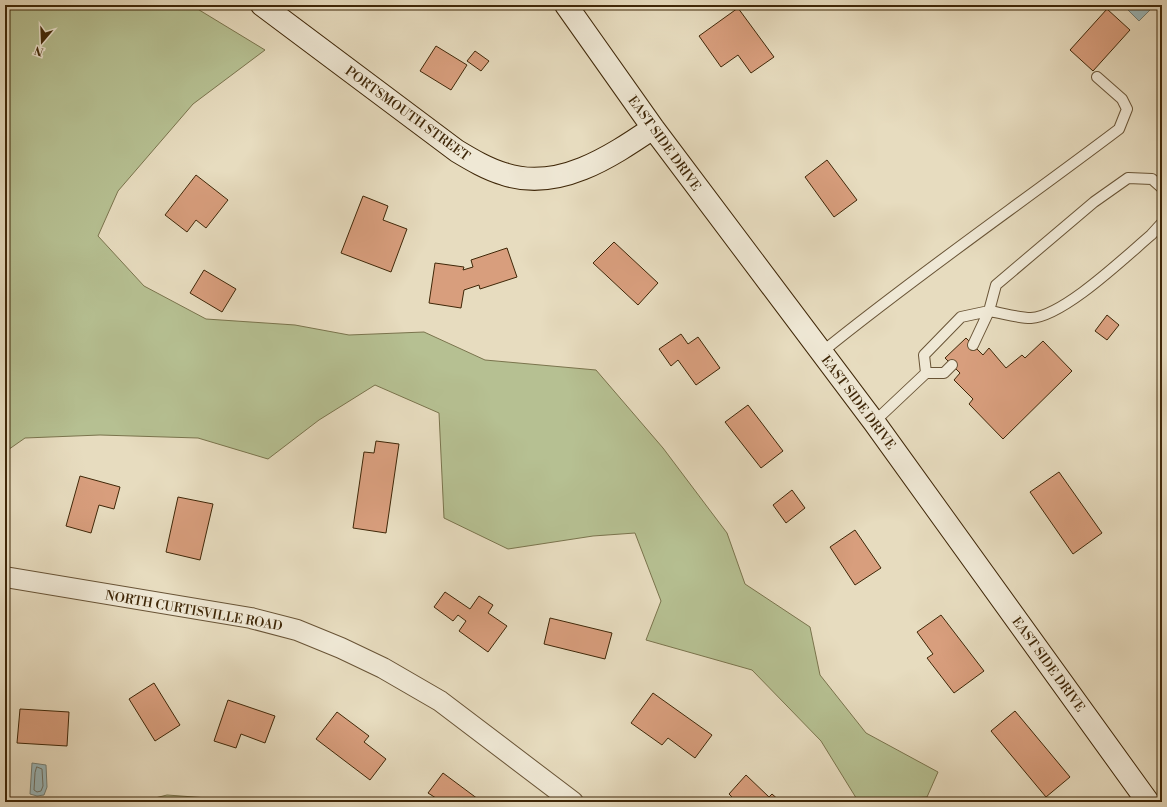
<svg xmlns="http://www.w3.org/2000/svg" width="1167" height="807" font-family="'Libre Bodoni',serif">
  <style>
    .green { fill: #b6c092; stroke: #7a744d }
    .water { fill: #9bb9bc; stroke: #767f74 }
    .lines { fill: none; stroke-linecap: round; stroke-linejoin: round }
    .shore { stroke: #6d7062; stroke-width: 1 }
    .building { fill: #d89e7d; stroke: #3f2708 }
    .lane-casing { stroke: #695436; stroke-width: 12 }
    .street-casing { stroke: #695436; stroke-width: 22 }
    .secondary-casing { stroke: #3f2708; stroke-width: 24 }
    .lane { stroke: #efe8d5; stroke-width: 10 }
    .street { stroke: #efe8d5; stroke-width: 20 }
    .secondary { stroke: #efe8d5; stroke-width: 22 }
    .labels { text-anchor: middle; stroke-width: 3; stroke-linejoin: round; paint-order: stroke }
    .street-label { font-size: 13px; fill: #3f2708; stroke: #efe8d5 }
  </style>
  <rect width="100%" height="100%" fill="#e7dcbf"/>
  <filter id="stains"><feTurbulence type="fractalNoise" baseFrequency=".005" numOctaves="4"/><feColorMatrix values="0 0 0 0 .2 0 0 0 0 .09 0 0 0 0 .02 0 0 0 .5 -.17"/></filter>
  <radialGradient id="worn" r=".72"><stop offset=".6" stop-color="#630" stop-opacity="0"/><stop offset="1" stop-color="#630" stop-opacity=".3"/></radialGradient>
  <!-- green -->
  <path class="green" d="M5,5H191L265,50L193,104L118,191L98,236L144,286L206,319L295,325L349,335L424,332L485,360L596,370L663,448L727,533L745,584L810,627L820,675L866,733L938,772L927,797L858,801L821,741L752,670L646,640L661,601L635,533L593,536L508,549L444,518L439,413L375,385L319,420L268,459L198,438L100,435L25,438L5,452Z
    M167,795L235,800L238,802H139Z"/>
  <!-- water -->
  <path class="water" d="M1123,5H1147L1151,9L1139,21Z
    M32,763L46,765L47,787L44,795L37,796L30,794Z"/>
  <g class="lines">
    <!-- shore -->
    <path class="shore" d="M37,767L42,769L43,786L41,791L37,792L34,790L35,773Z"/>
  </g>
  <!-- building -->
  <path class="building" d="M738,8L774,57L751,73L738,55L721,67L699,36Z
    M1107,9L1130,30L1093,71L1070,50Z
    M436,46L467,65L451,90L420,71Z
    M475,51L489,61L481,71L467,61Z
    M827,160L857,200L834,217L805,177Z
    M196,175L228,200L206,228L196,220L187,232L165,215Z
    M363,196L388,206L383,220L407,229L391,272L341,253Z
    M614,242L658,283L638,305L593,263Z
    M507,248L517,277L480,289L479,285L464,290L461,308L429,303L435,263L464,267L463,270L473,267L471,260Z
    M204,270L236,289L222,312L190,293Z
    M1107,315L1119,325L1107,340L1095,331Z
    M681,334L688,344L698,337L720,368L696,385L678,360L671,366L659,349Z
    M966,338L983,355L989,348L1006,368L1022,355L1025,358L1043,341L1072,371L1003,439L969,404L973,399L954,380L960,373L945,358Z
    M748,405L783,451L761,468L725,422Z
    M376,441L399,444L386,533L353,528L364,452L374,453Z
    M1059,472L1102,533L1073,554L1030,492Z
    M80,476L120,487L114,509L99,505L91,533L66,526Z
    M792,490L805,508L786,523L773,505Z
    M178,497L213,504L200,560L166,552Z
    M855,530L881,568L855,585L830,547Z
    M445,592L470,609L479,596L493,605L488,613L507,626L488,652L459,631L466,621L458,615L453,621L434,607Z
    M941,615L984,671L954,693L927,658L933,654L917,632Z
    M550,618L612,633L605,659L544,644Z
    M154,683L180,725L155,741L129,699Z
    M653,693L712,735L695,758L668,738L662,745L631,723Z
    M228,700L275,716L265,743L241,734L236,748L214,741Z
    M20,709L69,712L67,746L17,743Z
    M1015,711L1070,777L1046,797L991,731Z
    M337,712L369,736L364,742L386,759L370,780L316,739Z
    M443,773L482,802H438L439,800L428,793Z
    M746,775L769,797L772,794L781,802H737L729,794Z"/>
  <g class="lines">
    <!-- lane casing -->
    <g class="lane-casing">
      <path id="lane" d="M1162,188L1152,179L1128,178L1094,202L996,285L989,311C1002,313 1018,318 1031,318C1064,316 1125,257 1151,235L1162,223
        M822,352C918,274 1020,204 1119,129L1127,109L1122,99L1097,77
        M952,365L944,373H926L924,355L961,317L989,311L973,345
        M874,422L926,373"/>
    </g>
    <!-- street casing -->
    <g class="street-casing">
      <path id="street" d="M5,577L251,618L297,630L341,648L383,668L440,701L573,802"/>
    </g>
    <!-- secondary casing -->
    <g class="secondary-casing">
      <path id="secondary" d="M262,5L457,151C472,160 487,169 504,174C558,192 610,157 653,128
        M566,5L653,128L874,422L1148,802"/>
    </g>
    <!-- lane -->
    <use href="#lane" class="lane"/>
    <!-- street -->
    <use href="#street" class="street"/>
    <!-- secondary -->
    <use href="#secondary" class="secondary"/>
  </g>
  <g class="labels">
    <!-- street labels -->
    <g class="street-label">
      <text transform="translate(408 113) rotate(36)" y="5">PORTSMOUTH STREET</text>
      <text transform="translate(665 143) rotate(54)" y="5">EAST SIDE DRIVE</text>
      <text transform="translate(859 402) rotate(53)" y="5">EAST SIDE DRIVE</text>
      <text transform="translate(194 610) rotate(10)" y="5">NORTH CURTISVILLE ROAD</text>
      <text transform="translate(1049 664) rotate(54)" y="5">EAST SIDE DRIVE</text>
    </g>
  </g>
  <!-- margin -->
  <rect width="1167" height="807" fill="none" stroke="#e7dcbf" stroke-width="20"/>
  <rect x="6" y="6" width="1155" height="795" fill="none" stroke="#3f2708" stroke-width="2"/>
  <rect x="10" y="10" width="1147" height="787" fill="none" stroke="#3f2708"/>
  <!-- north arrow -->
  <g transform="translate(42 42) rotate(199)" stroke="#efe8d5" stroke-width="3" paint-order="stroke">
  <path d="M0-3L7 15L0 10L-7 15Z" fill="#3f2708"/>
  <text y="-6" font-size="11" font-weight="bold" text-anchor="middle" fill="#3f2708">N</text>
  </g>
  <rect width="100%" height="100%" filter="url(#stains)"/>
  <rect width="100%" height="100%" fill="url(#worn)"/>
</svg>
